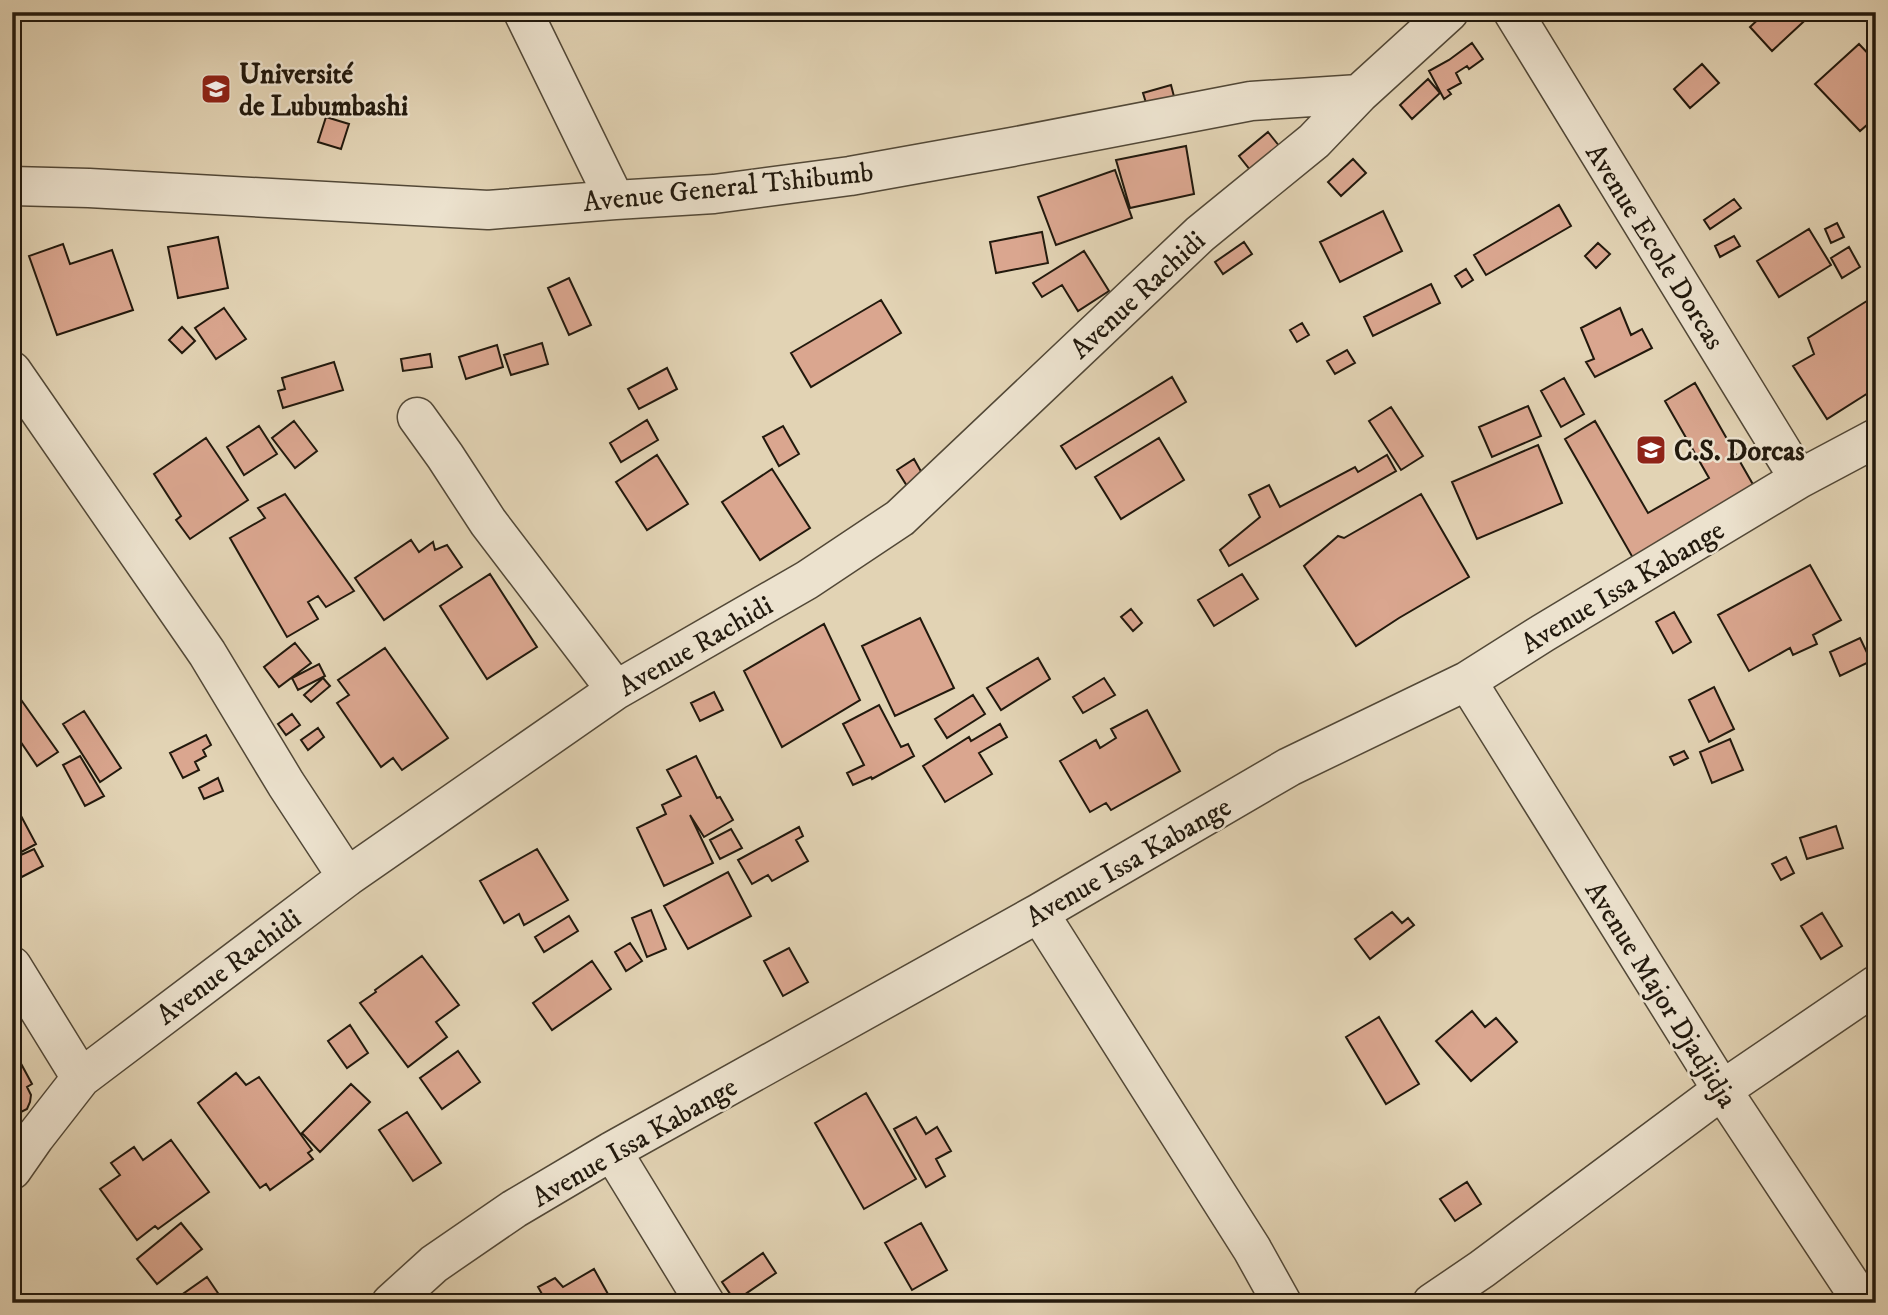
<svg xmlns="http://www.w3.org/2000/svg" width="1888" height="1315" font-family="'IM FELL DW Pica',serif">
  <style>
    .building { fill: #daa68f; stroke: #22190d; stroke-width: 2 }
    .lines { fill: none; stroke-linecap: round; stroke-linejoin: round }
    .minor-casing { stroke: #524837; stroke-width: 41 }
    .minor { stroke: #ece2ce; stroke-width: 38 }
    .labels { text-anchor: middle; stroke-width: 5; stroke-linejoin: round; paint-order: stroke }
    .poi-label { font-size: 28px; font-weight: bold; fill: #22190d; stroke: #ece2ce; text-anchor: start }
    .street-label { font-size: 28px; fill: #22190d; stroke: #ece2ce }
  </style>
  <rect width="100%" height="100%" fill="#e2d3b4"/>
  <filter id="stains"><feTurbulence type="fractalNoise" baseFrequency=".00286" numOctaves="4"/><feColorMatrix values="0 0 0 0 .2 0 0 0 0 .09 0 0 0 0 .02 0 0 0 .5 -.17"/></filter>
  <radialGradient id="worn" r=".72"><stop offset=".6" stop-color="#630" stop-opacity="0"/><stop offset="1" stop-color="#630" stop-opacity=".3"/></radialGradient>
  <!-- building -->
  <path class="building" d="M1766,12H1814L1772,51L1750,27Z
    M1472,43L1483,59L1469,69L1467,66L1456,73L1461,83L1448,90L1451,94L1444,99L1429,71L1449,60Z
    M1859,44L1876,62V117L1860,131L1815,84Z
    M1702,64L1719,83L1690,108L1674,89Z
    M1428,79L1440,93L1412,119L1400,105Z
    M1171,85L1177,108L1150,116L1143,93Z
    M326,117L349,124L341,149L318,142Z
    M1268,132L1280,147L1251,171L1239,156Z
    M1186,146L1194,194L1130,208L1116,160Z
    M1353,159L1366,173L1341,196L1328,182Z
    M1115,170L1132,218L1056,245L1038,197Z
    M1734,199L1741,208L1710,229L1704,220Z
    M1559,205L1571,226L1486,275L1474,255Z
    M1383,211L1402,251L1340,282L1320,242Z
    M1837,223L1844,237L1831,243L1825,229Z
    M1809,229L1831,265L1779,297L1757,261Z
    M1042,232L1048,263L996,273L990,242Z
    M1734,236L1740,246L1720,257L1715,246Z
    M218,237L228,288L178,298L168,247Z
    M1244,242L1252,254L1223,274L1215,262Z
    M1598,243L1610,254L1596,268L1585,256Z
    M63,244L70,264L112,250L133,310L57,335L29,256Z
    M1849,247L1860,267L1842,278L1831,258Z
    M1084,251L1109,291L1078,311L1062,285L1042,297L1033,283Z
    M1466,269L1473,280L1462,287L1455,276Z
    M569,278L591,325L569,335L548,288Z
    M1431,284L1440,303L1373,336L1364,317Z
    M1870,299L1876,308V388L1827,419L1793,366L1814,354L1808,338Z
    M881,300L901,333L811,387L791,353Z
    M224,308L246,339L216,359L195,328Z
    M1620,308L1631,335L1642,329L1652,348L1595,377L1586,362L1594,359L1581,328Z
    M1302,323L1309,335L1297,342L1290,330Z
    M182,327L195,341L182,353L169,340Z
    M542,343L548,364L511,375L504,355Z
    M497,345L503,367L466,379L459,357Z
    M1347,350L1355,363L1335,374L1327,361Z
    M430,354L432,367L403,371L401,359Z
    M334,362L343,390L283,408L278,391L285,389L282,378Z
    M667,368L677,389L639,409L628,389Z
    M1172,377L1186,402L1076,469L1061,446Z
    M1564,378L1584,414L1561,427L1541,391Z
    M1695,383L1755,488L1633,558L1565,439L1595,421L1648,513L1709,478L1665,401Z
    M1528,406L1541,436L1492,457L1479,427Z
    M1391,407L1423,456L1401,470L1369,421Z
    M647,420L658,440L621,462L610,443Z
    M294,421L317,451L295,468L272,438Z
    M259,426L277,454L244,475L227,447Z
    M783,426L799,454L779,466L763,437Z
    M206,438L248,500L190,539L176,520L181,516L154,474Z
    M1159,438L1184,480L1121,519L1095,477Z
    M1538,445L1562,503L1477,539L1452,482Z
    M657,455L688,504L647,530L616,482Z
    M1387,455L1396,471L1229,566L1220,550L1260,517L1249,495L1269,485L1280,507L1355,467L1358,472Z
    M914,459L923,475L907,486L897,470Z
    M772,469L810,528L760,560L722,502Z
    M285,494L354,591L326,607L318,596L308,602L318,619L287,637L230,538L265,518L258,508Z
    M1421,494L1469,577L1399,618L1356,646L1304,566L1338,536L1344,538Z
    M411,540L419,552L433,542L435,550L447,545L462,567L384,620L355,578Z
    M1810,565L1841,620L1813,635L1817,644L1793,655L1790,648L1749,671L1718,615Z
    M490,574L537,647L487,679L440,606Z
    M1242,574L1258,599L1214,626L1198,600Z
    M1131,609L1142,623L1133,631L1121,617Z
    M1674,612L1691,642L1673,653L1656,622Z
    M920,618L954,688L895,716L862,646Z
    M824,624L860,700L782,747L744,671Z
    M1860,638L1871,661L1840,676L1830,652Z
    M295,643L311,663L279,687L264,667Z
    M385,648L448,738L402,770L393,758L381,767L337,703L349,695L338,680Z
    M1038,658L1050,679L1001,710L987,688Z
    M319,664L325,676L298,690L292,678Z
    M323,678L330,686L311,702L304,695Z
    M1104,678L1115,695L1083,713L1073,697Z
    M12,687L58,752L37,766L12,729Z
    M1714,687L1734,729L1709,742L1689,700Z
    M714,692L723,710L700,721L691,703Z
    M973,695L985,714L947,738L935,719Z
    M879,705L901,747L908,744L914,756L872,779L871,777L853,785L847,773L864,765L843,724Z
    M1147,710L1180,771L1111,810L1106,803L1090,812L1060,761L1096,740L1100,748L1116,738L1111,729Z
    M84,711L121,768L100,782L63,724Z
    M292,714L300,725L286,735L278,724Z
    M1000,724L1007,737L979,753L992,774L945,802L923,766L969,737L971,741Z
    M318,728L324,737L308,750L301,740Z
    M206,735L211,745L203,750L206,756L195,762L199,770L183,778L170,753Z
    M1730,739L1743,770L1712,783L1700,752Z
    M1684,751L1688,758L1674,765L1670,757Z
    M80,756L104,796L85,806L63,765Z
    M696,756L717,798L720,797L733,820L704,837L690,815L713,863L664,886L637,828L666,814L662,805L681,796L667,770Z
    M218,778L223,791L204,799L199,788Z
    M12,799L36,844L12,857Z
    M1836,826L1843,848L1807,859L1800,838Z
    M799,827L803,836L796,840L808,861L772,881L768,875L752,884L738,860Z
    M731,829L742,848L720,859L710,840Z
    M34,849L43,866L12,882V859Z
    M537,849L568,900L524,925L519,914L504,923L480,881Z
    M1786,857L1794,873L1781,880L1772,864Z
    M728,872L751,916L688,949L664,906Z
    M651,910L666,949L647,957L632,918Z
    M1392,912L1402,923L1408,918L1414,925L1370,959L1355,939Z
    M1822,913L1842,946L1821,959L1801,926Z
    M569,916L578,931L544,952L535,937Z
    M630,943L642,961L626,971L615,952Z
    M789,948L808,982L783,996L764,961Z
    M422,956L459,1005L436,1022L447,1037L408,1067L360,1003L376,992L375,990Z
    M592,961L611,989L552,1030L533,1003Z
    M1472,1011L1485,1027L1496,1018L1517,1042L1471,1081L1436,1041Z
    M1379,1017L1419,1084L1386,1104L1346,1037Z
    M350,1025L368,1053L347,1068L328,1041Z
    M12,1047L32,1084L27,1087L31,1095L30,1102L27,1109L15,1115L12,1114Z
    M458,1051L480,1082L442,1109L420,1078Z
    M236,1073L246,1085L259,1077L312,1150L308,1153L313,1159L270,1190L266,1184L260,1188L198,1103Z
    M351,1084L370,1102L320,1152L302,1133Z
    M866,1093L916,1179L864,1209L815,1123Z
    M407,1112L441,1163L413,1181L379,1130Z
    M916,1117L926,1134L937,1127L951,1151L936,1159L945,1176L926,1187L894,1129Z
    M171,1140L209,1192L158,1229L155,1226L137,1240L100,1189L120,1175L111,1163L134,1147L143,1160Z
    M1467,1182L1481,1204L1455,1221L1440,1199Z
    M181,1223L202,1249L157,1284L137,1259Z
    M921,1223L947,1270L912,1290L885,1243Z
    M763,1253L776,1273L735,1301L722,1282Z
    M594,1269L613,1303H575L570,1295L556,1303H547L538,1287L555,1278L563,1287Z
    M207,1277L224,1302L170,1303Z"/>
  <g class="lines">
    <!-- minor casing -->
    <g class="minor-casing">
      <path id="minor" d="M523,12L615,200
        M1513,12L1799,479
        M12,186L89,188L488,210L615,200L714,194L850,176L1012,147L1251,101L1359,94
        M12,371L207,653L286,784L347,877
        M417,417L445,456L488,522L616,690
        M1467,681L1722,1090L1863,1303
        M1039,913L1252,1249L1282,1303
        M12,966L81,1078
        M612,1151L705,1303
        M12,1170L35,1137L81,1078L347,877L616,690L807,580L900,518L1200,234L1314,141L1359,94L1449,12
        M391,1303L434,1264L514,1209L612,1151L1039,913L1289,767L1467,681L1543,633L1799,479L1876,438
        M1432,1303L1482,1269L1722,1090L1876,985"/>
    </g>
    <!-- minor -->
    <use href="#minor" class="minor"/>
  </g>
  <!-- icons -->
  <defs>
    <g id="university-square" transform="scale(1.575)"><rect x="-9" y="-9" width="18" height="18" rx="4" fill="#8f2418" stroke="#ece2ce"/><path d="M0-5L7-2L0 1L-7-2ZM-4 1L0 2.5L4 1V4Q0 6-4 4Z" fill="#fff"/></g>
    <g id="school-square" transform="scale(1.575)"><rect x="-9" y="-9" width="18" height="18" rx="4" fill="#8f2418" stroke="#ece2ce"/><path d="M0-5L7-2L0 1L-7-2ZM-4 1L0 2.5L4 1V4Q0 6-4 4Z" fill="#fff"/></g>
  </defs>
  <g fill-rule="evenodd">
    <use href="#university-square" x="216" y="89"/>
    <use href="#school-square" x="1651" y="450"/>
  </g>
  <g class="labels">
    <!-- poi labels -->
    <g class="poi-label">
      <text x="239" y="83">Université<tspan x="239" dy="32">de Lubumbashi</tspan></text>
      <text x="1674" y="460">C.S. Dorcas</text>
    </g>
    <!-- street labels -->
    <g class="street-label">
      <text transform="translate(728 186) rotate(-6)" y="10">Avenue General Tshibumb</text>
      <text transform="translate(1656 246) rotate(58)" y="10">Avenue Ecole Dorcas</text>
      <text transform="translate(1137 294) rotate(-43)" y="10">Avenue Rachidi</text>
      <text transform="translate(1622 586) rotate(-31)" y="10">Avenue Issa Kabange</text>
      <text transform="translate(695 645) rotate(-30)" y="10">Avenue Rachidi</text>
      <text transform="translate(1128 861) rotate(-30)" y="10">Avenue Issa Kabange</text>
      <text transform="translate(228 966) rotate(-37)" y="10">Avenue Rachidi</text>
      <text transform="translate(1662 994) rotate(58)" y="10">Avenue Major Djadjidja</text>
      <text transform="translate(634 1141) rotate(-30)" y="10">Avenue Issa Kabange</text>
    </g>
  </g>
  <!-- margin -->
  <rect width="1888" height="1315" fill="none" stroke="#e2d3b4" stroke-width="42"/>
  <rect x="14" y="14" width="1860" height="1287" fill="none" stroke="#22190d" stroke-width="3.5"/>
  <rect x="21" y="21" width="1846" height="1273" fill="none" stroke="#22190d" stroke-width="2"/>
  <rect width="100%" height="100%" filter="url(#stains)"/>
  <rect width="100%" height="100%" fill="url(#worn)"/>
</svg>
